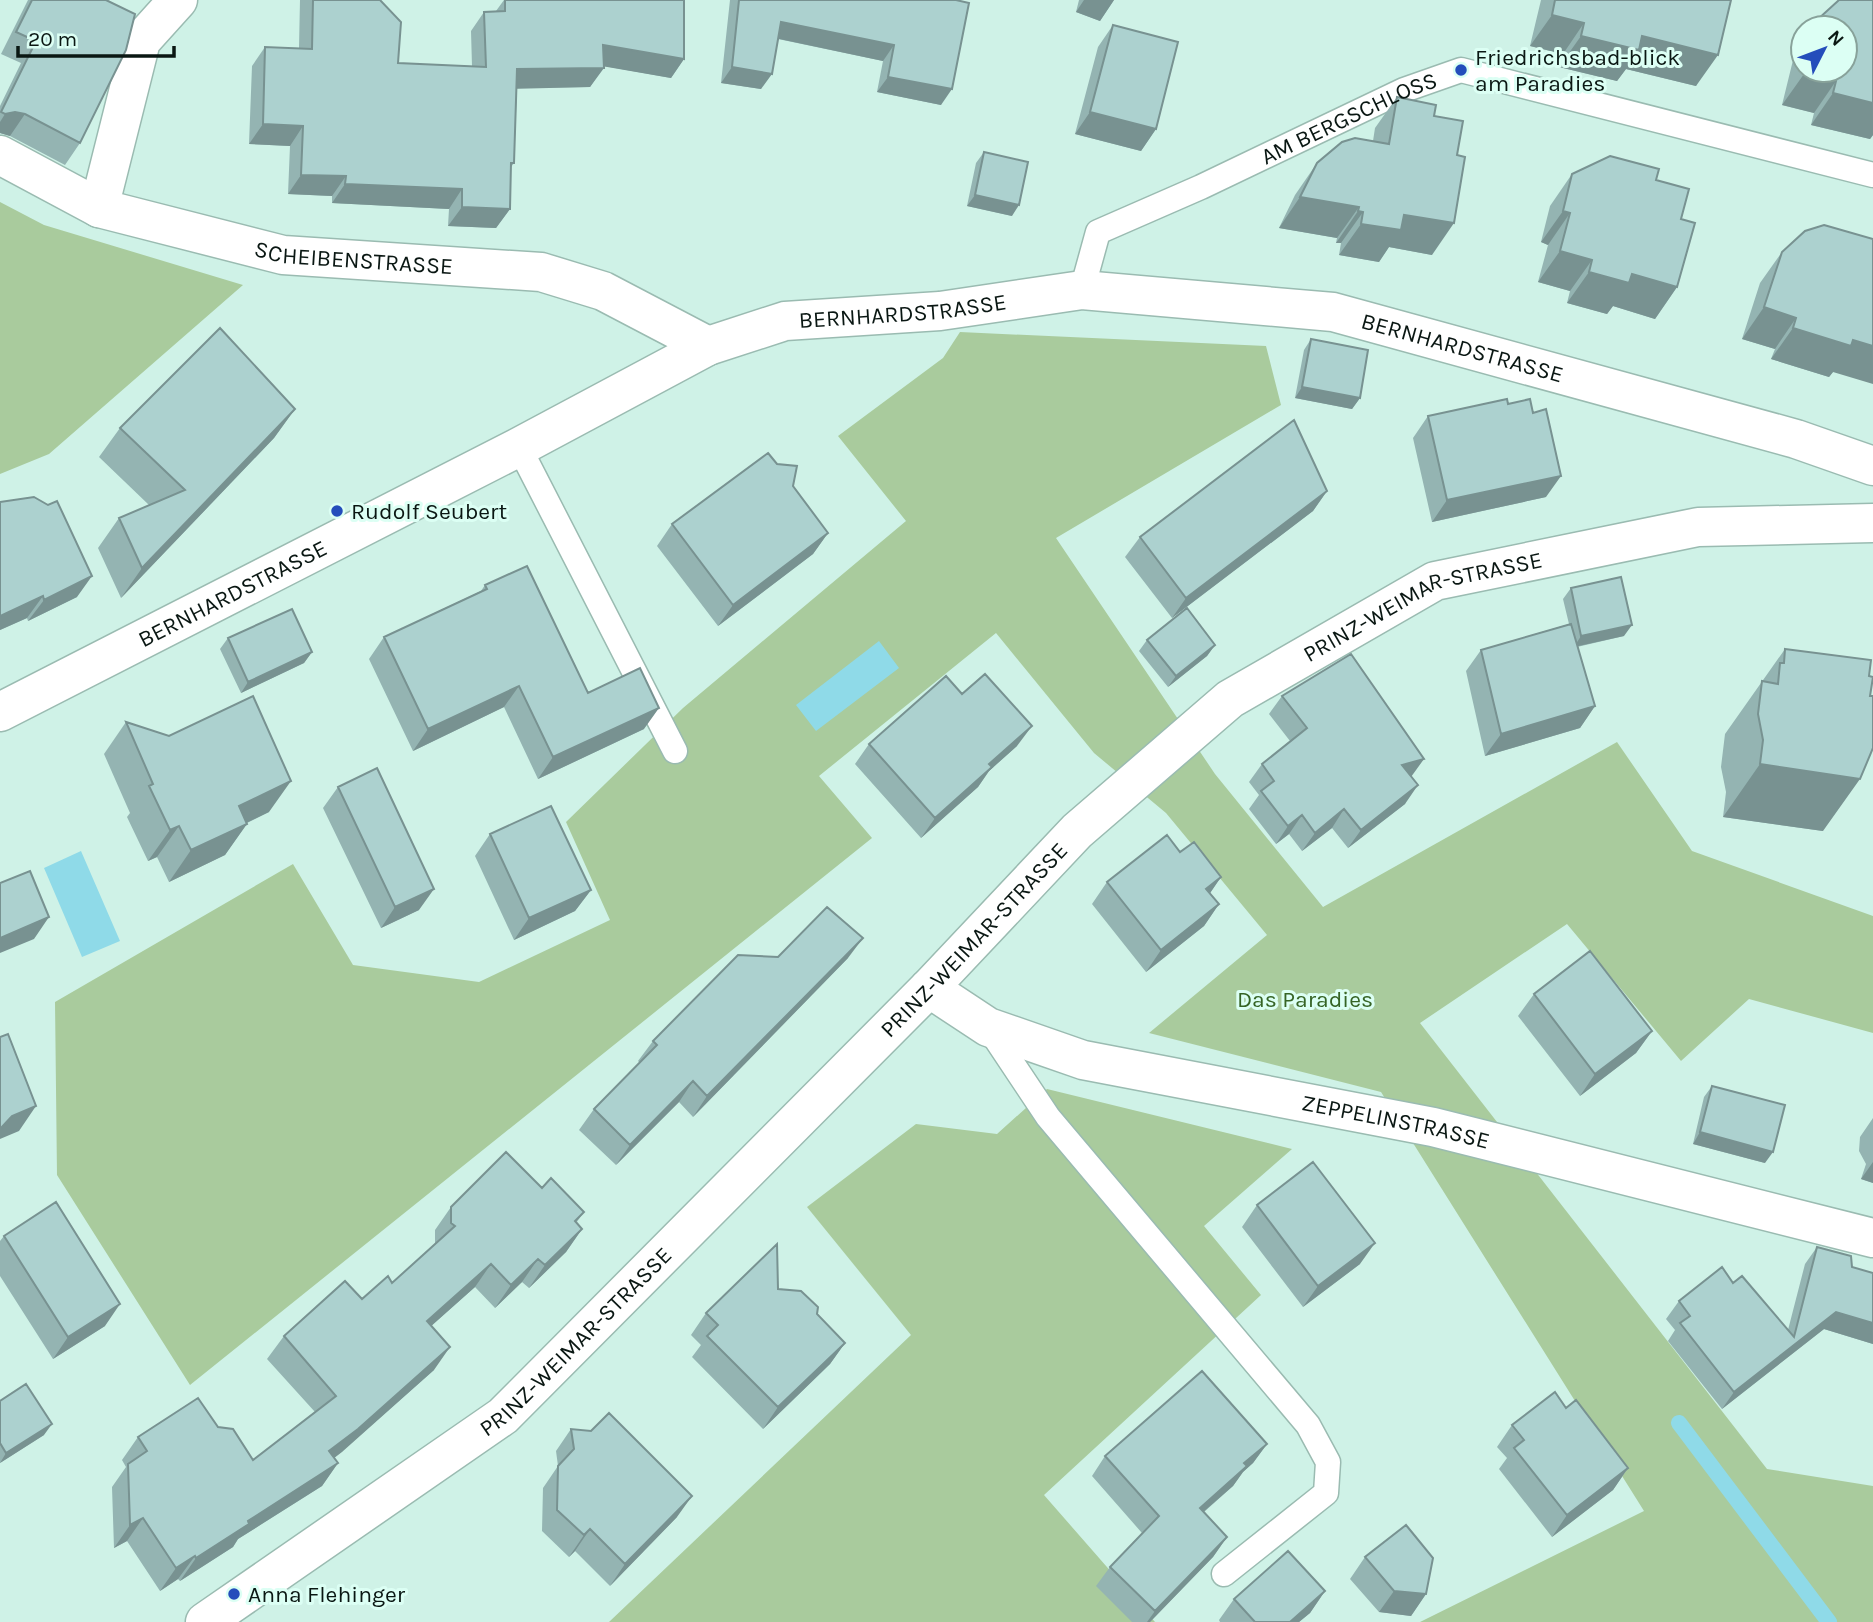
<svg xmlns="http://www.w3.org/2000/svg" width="1873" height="1622" font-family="Karla,sans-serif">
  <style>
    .green { fill: #a9cb9d }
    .water { fill: #8fdae8 }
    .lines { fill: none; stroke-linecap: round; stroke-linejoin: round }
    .stream { stroke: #8fdae8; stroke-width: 16 }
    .service-casing { stroke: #9abbb1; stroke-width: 27 }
    .minor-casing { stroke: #9abbb1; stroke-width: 41 }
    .service { stroke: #fff; stroke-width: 24 }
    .minor { stroke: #fff; stroke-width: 38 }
    .wall { fill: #94b4b2 }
    .shaded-wall { fill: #789291 }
    .building { fill: #acd1cf; stroke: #789291; stroke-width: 2 }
    .poi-dot { fill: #244dbb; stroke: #dcfff4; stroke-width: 2.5 }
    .labels { text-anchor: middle; stroke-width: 6; stroke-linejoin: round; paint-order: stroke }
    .poi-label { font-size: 23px; fill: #0a1713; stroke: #dcfff4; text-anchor: start }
    .street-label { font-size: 23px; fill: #0a1713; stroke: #dcfff4 }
    .park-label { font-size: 23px; fill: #366425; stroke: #dcfff4 }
  </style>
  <rect width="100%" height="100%" fill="#cff2e7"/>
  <!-- green -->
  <path class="green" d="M0,202L44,225L243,285L49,454L0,474Z
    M960,332L1266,346L1281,405L1056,538L1215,774L1323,907L1617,742L1692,851L1873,916V1033L1749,999L1681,1061L1567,924L1420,1023L1767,1469L1873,1486V1622H1420L1644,1511L1381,1092L1149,1033L1267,935L1166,813L1094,753L996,633L819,776L872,838L190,1385L57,1175L55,1002L293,864L353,965L479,982L610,920L566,822L683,708L906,521L838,436L943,358Z
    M1047,1089L1292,1149L1204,1226L1261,1295L1044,1495L1155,1622H609L911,1335L807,1207L916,1124L997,1134Z"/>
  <!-- water -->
  <path class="water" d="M879,641L899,668L816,731L796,705Z
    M81,851L120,941L82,957L44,868Z"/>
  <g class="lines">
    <!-- stream -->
    <path class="stream" d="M1679,1423L1829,1622"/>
    <!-- service casing -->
    <g class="service-casing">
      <g id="service">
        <path id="s1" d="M1082,290L1098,232L1201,187L1404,90L1461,70L1873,175"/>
        <path d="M519,447L675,751"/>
        <path d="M988,1027L1048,1117L1308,1425L1328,1462L1326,1493L1224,1574"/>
      </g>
    </g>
    <!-- minor casing -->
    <g class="minor-casing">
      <g id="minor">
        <path id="s2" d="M0,155L99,208L283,255L541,272L603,291L708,346"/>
        <path d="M99,208L141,41L178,0"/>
        <path id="s3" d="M0,712L519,447L708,346L785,321L940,311L1082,290L1333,312L1796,439L1873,466"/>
        <path id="s4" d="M929,988L988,1027L1083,1060L1433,1127L1873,1238"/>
        <path id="s5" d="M205,1622L503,1416L929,988L1077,831L1230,699L1435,581L1698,527L1873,523"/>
      </g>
    </g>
    <!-- service -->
    <use href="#service" class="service"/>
    <!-- minor -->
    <use href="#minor" class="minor"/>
  </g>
  <!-- wall -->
  <path class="wall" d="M28,0H106L80,143L65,165L10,136L0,133V106L21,63L1,54Z
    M300,0H380L398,63L472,66L471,31L484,12L496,11L504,0L684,59L671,78L604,66L590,87L517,88L514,163L511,167L510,209L496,228L448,226L449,209L332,203V196L288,194L290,146L249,144L252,66L265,47L299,48Z
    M730,0H956L941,105L877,92L883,61L778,39L761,89L721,83Z
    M1079,0H1114L1100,21L1076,12Z
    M1541,0H1731L1696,86L1626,69L1617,81L1559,67L1563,54L1530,46Z
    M1873,0V135L1870,139L1811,125L1814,113L1782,105L1795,52L1803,40V70H1845V28H1811L1817,20Z
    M1113,25L1156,129L1141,151L1075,134L1098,47Z
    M1397,97L1434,116L1432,255L1389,247L1379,262L1339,255L1341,243H1336L1337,238L1279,228L1295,195L1317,163L1373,141L1375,128Z
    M984,152L1012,216L967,206L976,163Z
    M1572,174L1656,180L1677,287L1655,319L1613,306L1607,314L1567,303L1570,291L1538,282L1548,245L1541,242L1550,206Z
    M1782,252L1833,372L1829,377L1771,359L1775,349L1742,339L1760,283Z
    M1311,339L1360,398L1352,409L1295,398L1304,350Z
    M295,409L274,438L121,598L98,548L119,518L149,505L99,457L120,428Z
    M1428,416L1546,497L1432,522L1413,438Z
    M793,486L828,533L813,554L718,626L657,546L672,524Z
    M1327,491L1313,511L1172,618L1125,557L1140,537Z
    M0,502L77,597L28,621L27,618L0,630Z
    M485,585L588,693L644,729L538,779L504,707L413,751L369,659L384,637L481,591Z
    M1571,588L1624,636L1577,647L1595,706L1580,728L1485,756L1466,671L1481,650L1569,624L1563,599Z
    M228,638L312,652L304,663L241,693L220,649Z
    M1147,640L1215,645L1207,656L1168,687L1139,651Z
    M1785,649L1823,831L1723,817L1726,792L1721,767L1725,734Z
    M962,694L1017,746L989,771L978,787L921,838L855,764L869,744Z
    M1282,696L1412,777L1405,804L1348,848L1332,828L1302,851L1289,834L1276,844L1249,809L1259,795L1249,782L1262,764L1290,741L1269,714Z
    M126,722L269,812L247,823L225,855L169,882L157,857L148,861L127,817L130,813L104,754Z
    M338,787L419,910L381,928L323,808Z
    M490,834L591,890L575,911L514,940L475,856Z
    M1180,852L1221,877L1210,893L1219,904L1204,926L1146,972L1092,904L1107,882Z
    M778,957L848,958L693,1117L679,1102L616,1165L579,1130L594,1109L640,1063L638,1061L653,1041Z
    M1534,994L1652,1031L1636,1053L1580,1096L1518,1016Z
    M1712,1086L1765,1163L1693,1144L1704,1097Z
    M1873,1118V1183L1861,1179L1866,1164L1859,1151L1860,1137Z
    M542,1188L584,1212L576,1223L582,1229L566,1252L529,1288L522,1282L495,1308L475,1287L431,1326L434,1370L334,1458L338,1463L322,1486L238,1539L233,1547L180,1581L178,1579L160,1591L127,1541L114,1548L112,1487L126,1467L122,1460L138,1437L218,1427L253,1460L315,1412L267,1359L284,1336L362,1299L392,1283L435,1244V1230L451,1207Z
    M1257,1205L1360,1264L1303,1307L1242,1227Z
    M4,1236L105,1326L53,1359L0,1276V1241Z
    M1817,1247L1852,1267L1873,1273V1344L1824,1329L1722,1409L1668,1341L1675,1330L1666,1319L1679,1301L1733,1283L1788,1330L1805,1264Z
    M778,1289L817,1314L845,1343L830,1364L763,1429L692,1357L701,1345L691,1335L706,1313Z
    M0,1401L44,1435L0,1463Z
    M1566,1408L1628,1468L1613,1490L1552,1537L1499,1469L1507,1458L1497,1447L1512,1425Z
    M571,1429L677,1517L610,1586L575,1551L569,1557L542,1531L543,1488L558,1466L556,1451Z
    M1267,1444L1253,1463L1243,1472L1233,1486L1204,1512L1227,1537L1213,1557L1150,1622H1132L1096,1586L1110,1567L1142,1533L1092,1476L1105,1456Z
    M1365,1557L1426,1594L1411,1616L1379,1612L1350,1579Z
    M1325,1591L1310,1613L1299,1622H1220L1219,1620L1234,1599Z"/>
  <!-- shaded-wall -->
  <path class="shaded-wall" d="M1084,0H1114L1100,21L1076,12Z
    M1552,15L1584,23L1563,54L1530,46Z
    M781,22L894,45L883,61L770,37Z
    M1581,36H1642L1718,55L1696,86L1626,69L1617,81L1559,67Z
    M603,45L684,59L671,78L590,64Z
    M732,67L772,74L761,89L721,83Z
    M604,68L590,87L504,89L517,69Z
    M1804,74L1836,81L1814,113L1782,105Z
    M888,77L952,89L941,105L877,92Z
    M1833,93L1873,103V135L1870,139L1811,125Z
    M15,112L25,114L10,136L0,133V122L5,114Z
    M1090,112L1156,129L1141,151L1075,134Z
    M263,124L303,126L290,146L249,144Z
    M301,175L346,176L332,196L288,194Z
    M345,184L462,189L449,209L332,203Z
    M975,195L1019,205L1012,216L967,206Z
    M1300,197L1359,207L1337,238L1279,228Z
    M462,207L510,209L496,228L448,226Z
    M1358,211L1363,212L1341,243H1336Z
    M1563,211L1570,213L1548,245L1541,242Z
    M1404,215L1454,223L1432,255L1389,247L1379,262L1339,255L1361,224Z
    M1560,251L1592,260L1570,291L1538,282Z
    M1589,272L1632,274L1677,287L1655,319L1613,306L1607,314L1567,303Z
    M1764,307L1796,318L1775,349L1742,339Z
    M1793,328L1853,340L1873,346V384L1833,372L1829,377L1771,359Z
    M1302,387L1360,398L1352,409L1295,398Z
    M295,409L274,438L121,598L142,568Z
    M1561,476L1546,497L1432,522L1447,500Z
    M1327,491L1313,511L1172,618L1186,598Z
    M828,533L813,554L718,626L733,605Z
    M92,576L77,597L28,621L44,600Z
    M43,596L27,618L0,630V616Z
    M1632,625L1624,636L1574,647L1581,636Z
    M1215,645L1207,656L1168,687L1176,676Z
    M312,652L304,663L241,693L248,682Z
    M519,686L504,707L413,751L428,729Z
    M1595,706L1580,728L1485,756L1501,734Z
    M659,708L644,729L538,779L553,757Z
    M1032,726L1017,746L989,771L978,787L921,838L935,818L989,764Z
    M1424,759L1411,777L1402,765Z
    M1760,764L1860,779L1823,831L1723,817Z
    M291,781L269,812L217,837L239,806Z
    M1418,785L1405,804L1348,848L1361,830Z
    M1344,809L1332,828L1302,851L1315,833Z
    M1302,815L1289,834L1276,844L1288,826Z
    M247,824L225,855L169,882L191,850Z
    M179,826L157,857L148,861L170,830Z
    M1221,877L1206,899V889Z
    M434,889L419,910L381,928L395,907Z
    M591,890L575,911L514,940L529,918Z
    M1219,904L1204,926L1146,972L1161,950Z
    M49,917L34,939L0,953V938Z
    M863,938L848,958L693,1117L707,1096Z
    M1652,1031L1636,1053L1580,1096L1595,1074Z
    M693,1081L679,1102L616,1165L630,1145Z
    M36,1106L19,1131L0,1139V1129L12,1116Z
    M1700,1132L1773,1152L1765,1163L1693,1144Z
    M1873,1162V1183L1861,1179Z
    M582,1229L566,1252L529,1288L545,1265Z
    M1375,1243L1360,1264L1303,1307L1318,1286Z
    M538,1259L522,1282L495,1308L511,1285Z
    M491,1264L475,1287L411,1344L427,1321Z
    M120,1304L105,1326L53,1359L68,1337Z
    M1836,1312L1873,1323V1344L1824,1329L1722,1409L1734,1392Z
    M845,1343L830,1364L763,1429L778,1407Z
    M450,1347L434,1370L342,1452L313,1474L329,1451Z
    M52,1424L44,1435L0,1463L6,1453Z
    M1267,1444L1253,1463L1243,1472L1233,1486L1186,1527L1200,1508L1244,1463Z
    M338,1463L322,1486L238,1539L233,1547L180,1581L196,1558L248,1521Z
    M1628,1468L1613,1490L1552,1537L1567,1515Z
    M692,1496L677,1517L610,1586L625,1564Z
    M143,1518L127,1541L114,1548L130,1525Z
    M590,1529L575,1551L569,1557L584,1535Z
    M1227,1537L1213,1557L1150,1622H1147L1155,1611Z
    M195,1556L178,1579L160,1591L176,1568Z
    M1325,1591L1310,1613L1299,1622H1290Z
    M1394,1591L1426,1594L1411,1616L1379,1612Z"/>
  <!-- building -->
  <path class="building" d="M32,0H106L135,14L126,50L80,143L25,114L15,112L5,114L1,112L36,41L16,32Z
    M313,0H380L401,22L398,63L486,67L484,12L505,11V0H684V59L603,45L604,68L517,69L514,163H511L510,209L462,207V189L345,184L346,176L301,175L303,126L263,124L265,47L312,49Z
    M739,0H956L969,3L952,89L888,77L894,45L781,22L772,74L732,67Z
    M1555,0H1731L1718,55L1642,36L1639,50L1581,36L1584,23L1552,15Z
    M1839,0H1873V103L1833,93L1836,81L1804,74V70H1845V28H1815L1817,20Z
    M1113,25L1178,42L1156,129L1090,112Z
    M1397,97L1436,105L1434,116L1463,121L1457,155L1465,157L1454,223L1404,215L1401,230L1361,224L1363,212L1358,211L1359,207L1300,197L1317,163L1342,142L1355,138L1389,144Z
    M984,152L1028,162L1019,205L975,195Z
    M1610,156L1659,169L1656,180L1689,189L1681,219L1695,223L1677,287L1632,274L1629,283L1589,272L1592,260L1560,251L1570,213L1563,211L1572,174Z
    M1824,225L1873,239V346L1853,340L1851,346L1793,328L1796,318L1764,307L1782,252L1805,231Z
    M220,328L295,409L142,568L119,518L185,490L120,428Z
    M1311,339L1368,350L1360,398L1302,387Z
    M1507,399L1508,404L1530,399L1533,413L1546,409L1561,476L1447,500L1428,416Z
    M1294,420L1327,491L1186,598L1140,537Z
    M768,453L777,464L797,466L793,486L828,533L733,605L672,524Z
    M34,497L48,505L57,501L92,576L44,600L43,596L0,616V502Z
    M527,566L588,693L640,668L659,708L553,757L519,686L428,729L384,637L487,589L485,585Z
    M1621,577L1632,625L1581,636L1571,588Z
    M1187,608L1215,645L1176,676L1147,640Z
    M292,609L312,652L248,682L228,638Z
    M1571,624L1595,706L1501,734L1481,650Z
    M1785,649L1871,660L1869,676L1873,677L1870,696H1873V748L1860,779L1760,764L1763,740L1758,714L1762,681L1778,684L1780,663H1784Z
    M1351,654L1424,759L1402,765L1418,785L1361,830L1344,809L1315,833L1302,815L1288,826L1261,791L1274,781L1262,764L1307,728L1282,696Z
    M985,674L1032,726L989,764L992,767L935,818L869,744L946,676L962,694Z
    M253,696L291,781L239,806L247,824L191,850L179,826L170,830L149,786L153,784L126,722L169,736Z
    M377,768L434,889L395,907L338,787Z
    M551,806L591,890L529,918L490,834Z
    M1167,835L1180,852L1194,842L1221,877L1206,889L1219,904L1161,950L1107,882Z
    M30,871L49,917L0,938V883Z
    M827,907L863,938L707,1096L693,1081L630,1145L594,1109L657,1045L653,1041L738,955L778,957Z
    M1590,951L1652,1031L1595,1074L1534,994Z
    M8,1034L36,1106L12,1116L0,1129V1037Z
    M1712,1086L1785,1105L1773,1152L1700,1132Z
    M506,1152L542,1188L551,1178L584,1212L575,1221L582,1229L545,1265L538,1259L511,1285L491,1264L427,1321L450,1347L358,1429L329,1451L338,1463L248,1521L249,1524L196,1558L195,1556L176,1568L143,1518L130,1525L128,1464L147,1451L138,1437L198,1398L218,1427L233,1429L253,1460L336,1396L284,1336L345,1281L362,1299L388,1276L392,1283L455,1226L451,1223V1207Z
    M1313,1162L1375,1243L1318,1286L1257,1205Z
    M56,1202L120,1304L68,1337L4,1236Z
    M777,1244L778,1289L801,1291L818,1307L817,1314L845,1343L778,1407L707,1336L718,1325L706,1313Z
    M1817,1247L1851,1256L1852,1267L1873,1273V1323L1836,1312L1734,1392L1680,1323L1690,1316L1679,1301L1722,1267L1733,1283L1742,1276L1794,1337Z
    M1202,1371L1267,1444L1244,1463L1247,1466L1200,1508L1227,1537L1155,1611L1110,1567L1159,1516L1105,1456Z
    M26,1384L52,1424L6,1453L0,1443V1401Z
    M1555,1392L1566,1408L1576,1400L1628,1468L1567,1515L1514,1448L1524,1440L1512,1425Z
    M609,1413L692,1496L625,1564L590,1529L584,1535L557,1510L558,1466L574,1449L571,1429L591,1431Z
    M1406,1525L1433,1558L1426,1594L1394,1591L1365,1557Z
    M1288,1551L1325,1591L1290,1622H1255L1234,1599Z"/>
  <!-- markers -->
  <g class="poi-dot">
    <circle cx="1461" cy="70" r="7"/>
    <circle cx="337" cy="511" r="7"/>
    <circle cx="234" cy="1594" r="7"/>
  </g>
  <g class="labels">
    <!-- poi labels -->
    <g class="poi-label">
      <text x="1475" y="65">Friedrichsbad-blick<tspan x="1475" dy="26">am Paradies</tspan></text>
      <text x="351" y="519">Rudolf Seubert</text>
      <text x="248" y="1602">Anna Flehinger</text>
    </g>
    <!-- street labels -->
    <g class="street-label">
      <text dy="8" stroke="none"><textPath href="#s1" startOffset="336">AM BERGSCHLOSS</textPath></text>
      <text dy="8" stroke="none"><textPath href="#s2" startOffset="373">SCHEIBENSTRASSE</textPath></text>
      <text dy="8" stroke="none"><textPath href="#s3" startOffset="996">BERNHARDSTRASSE</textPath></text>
      <text dy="8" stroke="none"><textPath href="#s3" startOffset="1563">BERNHARDSTRASSE</textPath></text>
      <text dy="8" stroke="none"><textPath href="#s3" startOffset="261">BERNHARDSTRASSE</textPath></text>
      <text dy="8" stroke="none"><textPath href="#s5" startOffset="1600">PRINZ-WEIMAR-STRASSE</textPath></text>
      <text dy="8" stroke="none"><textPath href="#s5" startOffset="1032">PRINZ-WEIMAR-STRASSE</textPath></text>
      <text dy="8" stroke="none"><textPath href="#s4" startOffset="490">ZEPPELINSTRASSE</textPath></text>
      <text dy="8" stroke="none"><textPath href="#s5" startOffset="466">PRINZ-WEIMAR-STRASSE</textPath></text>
    </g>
    <!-- park labels -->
    <g class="park-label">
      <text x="1305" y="1007">Das Paradies</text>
    </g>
  </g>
  <!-- north arrow -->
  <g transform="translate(1824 49) rotate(48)"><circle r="33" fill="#dcfff4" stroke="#88a29a" stroke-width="2"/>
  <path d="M0-5L12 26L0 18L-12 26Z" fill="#244dbb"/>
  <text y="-10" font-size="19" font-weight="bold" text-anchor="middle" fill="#0a1713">N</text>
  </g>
  <!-- scale -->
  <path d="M18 46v10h156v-10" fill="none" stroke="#0a1713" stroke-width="3.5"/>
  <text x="28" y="46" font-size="21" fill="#0a1713" stroke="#dcfff4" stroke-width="5" paint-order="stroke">20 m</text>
</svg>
